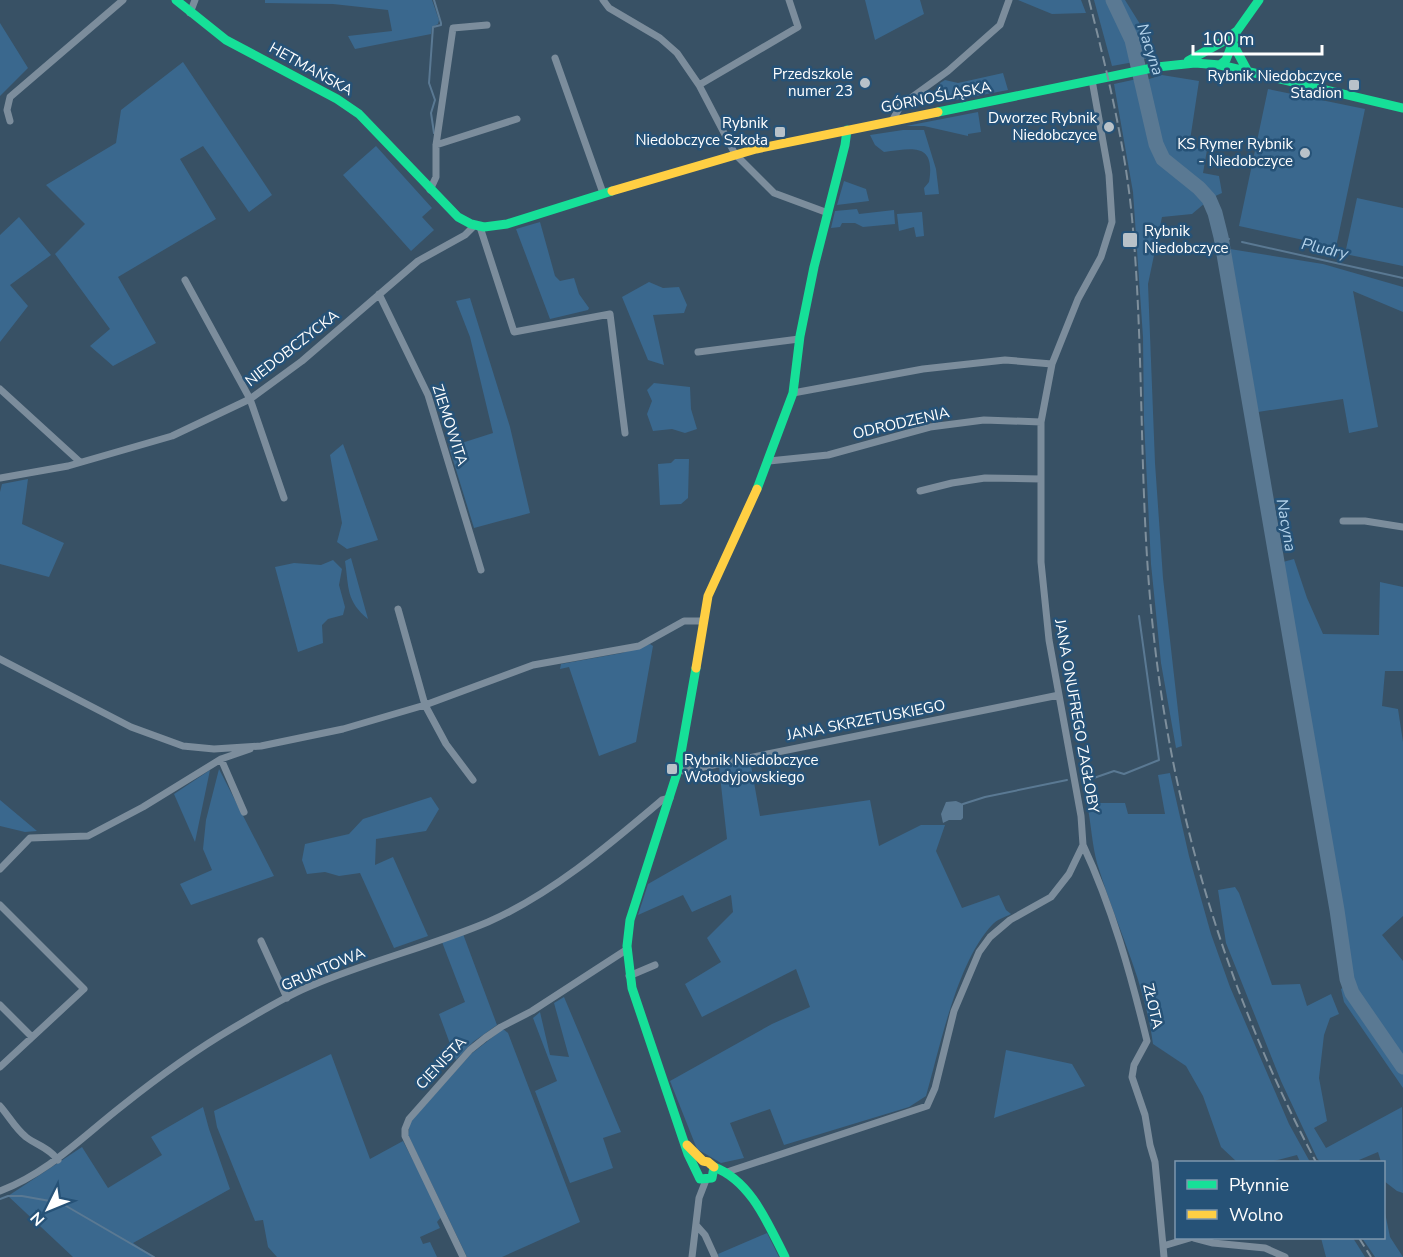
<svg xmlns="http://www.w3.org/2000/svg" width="1403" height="1257" font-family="'Nunito Sans',sans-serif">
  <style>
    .green { fill: #3a688e }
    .water { fill: #5a7993 }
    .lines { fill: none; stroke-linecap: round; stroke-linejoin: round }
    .stream { stroke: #5a7993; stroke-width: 2 }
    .river { stroke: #5a7993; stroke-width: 15 }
    .street { stroke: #7c8d9c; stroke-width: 7 }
    .fast { stroke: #16e098; stroke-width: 9 }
    .slow { stroke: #ffcf43; stroke-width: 9 }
    .rail { stroke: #7e8f9c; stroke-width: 2; stroke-dasharray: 10 4.5; stroke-linecap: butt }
    .poi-dot { fill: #b9c2c9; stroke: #265277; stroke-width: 2 }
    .labels { text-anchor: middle; stroke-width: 5; stroke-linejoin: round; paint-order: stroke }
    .street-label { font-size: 15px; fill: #fff; stroke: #265277 }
    .poi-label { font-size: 15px; fill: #fff; stroke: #265277; text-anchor: end }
    .water-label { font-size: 16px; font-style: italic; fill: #b3d2ea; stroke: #265277 }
  </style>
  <rect width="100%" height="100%" fill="#385165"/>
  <!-- green -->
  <path class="green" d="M265,0H432L439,20L438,24L432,27L431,34L355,49L348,36L392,31L388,10L333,4L265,3Z
    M865,0H920L924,14L875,40Z
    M1018,0H1081L1086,13L1052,14Z
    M1094,0H1110L1124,29L1134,62L1112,66Z
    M1116,0H1125L1140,24L1148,58L1140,60L1131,26Z
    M0,23L28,68L0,96Z
    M183,62L272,195L249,212L203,146L180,159L216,219L118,277L156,343L113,366L90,346L110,329L55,254L85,224L46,185L116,143L121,110Z
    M1003,73L1008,90L945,102L940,83L945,80L958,83Z
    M1162,75L1199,81L1189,147L1207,150L1203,173L1219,176L1222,193L1213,197C1199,182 1178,171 1166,157C1156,146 1149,97 1146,80Z
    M1137,79C1142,101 1145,144 1160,160C1174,176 1193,185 1205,203L1192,214L1162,217L1148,284L1155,463L1163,578L1182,746L1176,748L1161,663L1151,564L1144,421L1143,337L1133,192L1114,84Z
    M1268,89L1365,109L1336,247L1239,226Z
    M978,112L981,132L968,134V136L924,126H906Z
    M903,130H924L936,169L939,194L925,195L924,188L929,182C936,141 911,149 884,152L875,145L870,135Z
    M376,146L432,208L422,217L434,230L411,251L343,175Z
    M844,181L866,189L869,201L837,205Z
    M1357,198L1403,208V266L1345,254Z
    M857,209L859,214L894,210L895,224L863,227L855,223H842L840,227L831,228L835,211Z
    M922,212L924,236L916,237L914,227L899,231L897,214Z
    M19,217L51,255L10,285L28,306L0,342V235Z
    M540,222L555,276L560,281L574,278L579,294L589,308L588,310L550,319L516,229Z
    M1230,249L1323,264L1403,287V312L1353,291L1378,427L1349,433L1343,399L1258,412Z
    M649,282L663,288L679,287L687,305L684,313L653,315L664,365L648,360L622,297Z
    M470,298L510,427L530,513L474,528L449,447L493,433L470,337L456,301Z
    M654,383L690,387L691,409L697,429L685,433L672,429L653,431L647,414L652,401L647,390Z
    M343,444L378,540L347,549L337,542L342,523L330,455Z
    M675,459H689L688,498L681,504L660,505L658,464L671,463Z
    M28,479L22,524L64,543L49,577L0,564V492L2,484Z
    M351,558L368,619C346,601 349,588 345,561Z
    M1294,559L1307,598L1323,634L1379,635L1380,582L1403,587V671H1385L1382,706L1398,709L1403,742V916L1382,935L1403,961V1061L1355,994L1348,962L1283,562Z
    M333,560L342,569L339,585L345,607L343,615L328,619L322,625L323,643L298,652L275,567L294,563L321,565Z
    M650,644L653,646L636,742L599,756L569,667L560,669L561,664L622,653Z
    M750,760L760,816L870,800L879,846L921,825H945L936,851L962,908L999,895L1006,910L1011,914C1005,917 996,920 992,925C957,962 940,1047 926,1096L909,1107L784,1145L770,1109L730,1123L744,1158L721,1163L697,1149L670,1081L772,1024L810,1007L796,969L702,1017L685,984L721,962L707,938L733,912L731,895L692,912L683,895L638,915L648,884L727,839L719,767Z
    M219,769L274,876L191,905L180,884L212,870L203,849L206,820Z
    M210,770L195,842L174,794Z
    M1170,773L1189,856L1211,934L1230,987L1289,1124L1310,1162H1300L1297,1155L1270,1162H1237L1221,1147L1203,1096L1186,1066L1153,1044C1145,981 1115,923 1097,863C1092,844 1091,823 1087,803H1125L1128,814H1165L1158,775Z
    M431,797L439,809L426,831L376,839L375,865L393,857L428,936L394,948L360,873L339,876L325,872L307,874L302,860L305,844L349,834L363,819Z
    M0,800L37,831L25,832L0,826Z
    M1235,887L1239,893L1272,985L1300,984L1307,1006L1331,994L1339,1014L1330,1018L1324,1035L1319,1078L1327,1121L1314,1128L1326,1148L1402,1107L1403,1193L1397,1191L1384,1181V1162H1381L1378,1152L1359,1160L1361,1162H1320L1317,1158L1281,1081L1226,943L1218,890Z
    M463,934L497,1025L473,1042L456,1060L439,1014L465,1002L442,942Z
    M1346,986L1349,995L1403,1072V1088L1344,1002L1341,989Z
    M564,997L621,1132L603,1138L613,1168L570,1183L535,1091L557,1081L533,1018L540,1012L550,1055L569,1057L554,1003Z
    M503,1029L508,1033L580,1222L502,1257H467L408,1135L410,1122L471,1054Z
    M1006,1050L1072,1064L1085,1086L994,1118Z
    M331,1054L370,1159L403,1141L442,1216L437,1222L440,1228L420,1237L423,1244L430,1242L437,1257H277L268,1247L263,1220L255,1221L217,1127L214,1111Z
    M203,1107L209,1129L230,1189L133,1243L154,1257H73L8,1196L82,1147L108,1188L162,1155L151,1137Z
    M1384,1208L1390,1237L1403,1257H1375L1362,1238H1384Z
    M767,1233L779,1257H719L718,1254Z
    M1321,1238H1353L1365,1257H1326Z"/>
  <!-- water -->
  <path class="water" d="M956,801L963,804V818L961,820H949L943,823L941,814L946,802Z"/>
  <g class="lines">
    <!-- stream -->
    <path class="stream" d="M1125,39L1131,37
      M434,133L431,113L435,100L429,83L433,27L441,25V23L434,0
      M1221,237L1229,239
      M1242,242L1403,278
      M1259,494L1264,489
      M1082,780H1088L1114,771L1124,774L1159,760L1139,616
      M963,804L985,797L1067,780
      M0,1199L8,1196H22L61,1203L154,1257"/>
    <!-- river -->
    <path class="river" d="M1113,0L1132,40L1156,144L1163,159L1199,188L1209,199L1215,213L1221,237L1337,910L1347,979L1352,993L1403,1067"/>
    <!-- street -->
    <path class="street" d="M603,0L609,8L660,38L677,53L699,85L735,154L774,193L828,213
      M190,13L195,0
      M555,58L603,193
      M699,85L798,27L789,0
      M10,121L7,110L10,97L123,0
      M892,121L901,105L948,71L1000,25L1009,0
      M436,145L517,119
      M430,190L436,177V145L453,28L487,25
      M480,227L514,332L610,314L625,433
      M185,280L250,399L284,498
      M379,294L428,395L481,570
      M698,352L799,339
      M0,389L80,462
      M793,393L923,369L1005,360L1052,364
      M769,461L828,455L930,427L984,420L1041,422
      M0,478L68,466L172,436L250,399L302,361L418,261L465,235L474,226
      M920,491L952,483L985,478L1041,479
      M1343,521H1365L1403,527
      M398,609L425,705L446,744L473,780
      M0,659L131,727L183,746L214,749L261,746L343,729L425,705L533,665L639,646L684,621H703
      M221,759L244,812
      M678,770L684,771L1059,695
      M1083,845C1112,907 1131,975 1147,1041L1134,1065L1132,1077L1145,1115L1150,1145L1155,1162L1163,1246
      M0,869L30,838L88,836L143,807L221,759L250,749
      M0,905L84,989L0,1067
      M261,941L287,998
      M629,976L655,965
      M0,1005L32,1037
      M0,1106C9,1116 15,1128 26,1137C38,1146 48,1147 58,1160
      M727,1172L927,1106L935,1088L954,1011L979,952L990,937L1010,920L1051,897L1069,874L1083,845L1081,816L1049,640L1041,562V422L1052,364L1078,299L1101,257L1112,222L1109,175L1092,80
      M0,1191C49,1172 81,1138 122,1106C157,1078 194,1051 233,1028C259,1013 285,996 313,985C370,961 431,946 488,922C552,894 609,845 662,800L670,798
      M697,1226L705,1235L715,1257
      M1194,1238L1213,1243L1265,1248L1285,1257
      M463,1257L405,1136V1129L409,1119L470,1050L485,1038L501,1027L532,1011L626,950
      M692,1257L699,1198L706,1180
      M1164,1257L1163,1246L1190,1238"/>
    <!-- fast -->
    <path class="fast" d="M176,0L226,40L337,99L359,114L458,217L471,224L484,227L507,224L612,191
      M1233,44L1247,70
      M1188,61L1222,42L1237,31
      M1220,65L1226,60L1237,31L1259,0
      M938,112L1157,67L1195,63L1220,65L1403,108
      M757,489L793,393L800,336L814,267L845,145L847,130
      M696,668L678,770L630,920L627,946L632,988L688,1154L700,1179L712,1178L714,1167
      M714,1167C751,1181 768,1224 785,1257"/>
    <!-- slow -->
    <path class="slow" d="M612,191L756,149L938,112
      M696,668L708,596L757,489
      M687,1145L703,1161L708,1162L714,1167"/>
    <!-- rail -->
    <path class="rail" d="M1089,0C1107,72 1125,144 1132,218C1145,357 1138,498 1154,638C1174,821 1230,1000 1316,1162
      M1359,1238L1371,1257"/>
  </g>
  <!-- markers -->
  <g class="poi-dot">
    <circle cx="865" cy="83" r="6"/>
    <rect x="1348" y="79" width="12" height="12" rx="3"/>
    <circle cx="1109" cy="127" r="6"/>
    <rect x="774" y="126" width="12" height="12" rx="3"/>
    <circle cx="1305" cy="153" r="6"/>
    <rect x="1122" y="232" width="16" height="16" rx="3"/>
    <rect x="666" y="763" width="12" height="12" rx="3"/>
  </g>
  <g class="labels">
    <!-- street labels -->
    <g class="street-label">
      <text transform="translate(311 69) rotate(29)" y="5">HETMAŃSKA</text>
      <text transform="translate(936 97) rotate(-11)" y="5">GÓRNOŚLĄSKA</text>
      <text transform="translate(292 348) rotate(-38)" y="5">NIEDOBCZYCKA</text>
      <text transform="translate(901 423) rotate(-13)" y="5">ODRODZENIA</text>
      <text transform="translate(450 425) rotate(72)" y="5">ZIEMOWITA</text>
      <text transform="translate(1077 716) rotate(80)" y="5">JANA ONUFREGO ZAGŁOBY</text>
      <text transform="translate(866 720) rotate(-11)" y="5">JANA SKRZETUSKIEGO</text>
      <text transform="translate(323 969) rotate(-23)" y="5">GRUNTOWA</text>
      <text transform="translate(1153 1006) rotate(77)" y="5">ZŁOTA</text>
      <text transform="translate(441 1063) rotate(-47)" y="5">CIENISTA</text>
    </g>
    <!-- poi labels -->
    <g class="poi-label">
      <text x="853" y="79">Przedszkole<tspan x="853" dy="17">numer 23</tspan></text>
      <text x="1342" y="81">Rybnik Niedobczyce<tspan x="1342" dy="17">Stadion</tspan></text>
      <text x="1097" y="123">Dworzec Rybnik<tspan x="1097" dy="17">Niedobczyce</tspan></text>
      <text x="768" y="128">Rybnik<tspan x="768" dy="17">Niedobczyce Szkoła</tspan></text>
      <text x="1293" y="149">KS Rymer Rybnik<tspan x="1293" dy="17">- Niedobczyce</tspan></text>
      <text x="1144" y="236" text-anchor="start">Rybnik<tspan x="1144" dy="17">Niedobczyce</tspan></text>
      <text x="684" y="765" text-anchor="start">Rybnik Niedobczyce<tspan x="684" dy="17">Wołodyjowskiego</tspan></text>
    </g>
    <!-- water labels -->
    <g class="water-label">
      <text transform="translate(1151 49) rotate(72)" y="6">Nacyna</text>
      <text transform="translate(1325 248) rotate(13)" y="6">Pludry</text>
      <text transform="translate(1287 525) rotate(80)" y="6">Nacyna</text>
    </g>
  </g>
  <!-- legend -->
  <rect x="1175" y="1161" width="210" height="78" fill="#265277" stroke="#7d97ad" stroke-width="1.5"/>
  <rect x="1187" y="1180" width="30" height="9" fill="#16e098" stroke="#7d97ad" stroke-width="1.5"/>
  <text x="1229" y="1191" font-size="18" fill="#ffffff">Płynnie</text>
  <rect x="1187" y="1210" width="30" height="9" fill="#ffcf43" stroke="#7d97ad" stroke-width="1.5"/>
  <text x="1229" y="1221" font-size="18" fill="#ffffff">Wolno</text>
  <!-- north arrow -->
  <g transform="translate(48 1209) rotate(227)" stroke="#265277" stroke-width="4.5" paint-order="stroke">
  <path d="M0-4.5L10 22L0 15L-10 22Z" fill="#ffffff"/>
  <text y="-9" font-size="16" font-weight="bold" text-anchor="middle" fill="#ffffff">N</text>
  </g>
  <!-- scale -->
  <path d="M1193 45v9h129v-9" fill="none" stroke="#ffffff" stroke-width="3"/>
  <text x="1202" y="45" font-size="18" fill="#ffffff" stroke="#265277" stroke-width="4.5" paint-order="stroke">100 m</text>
</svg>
